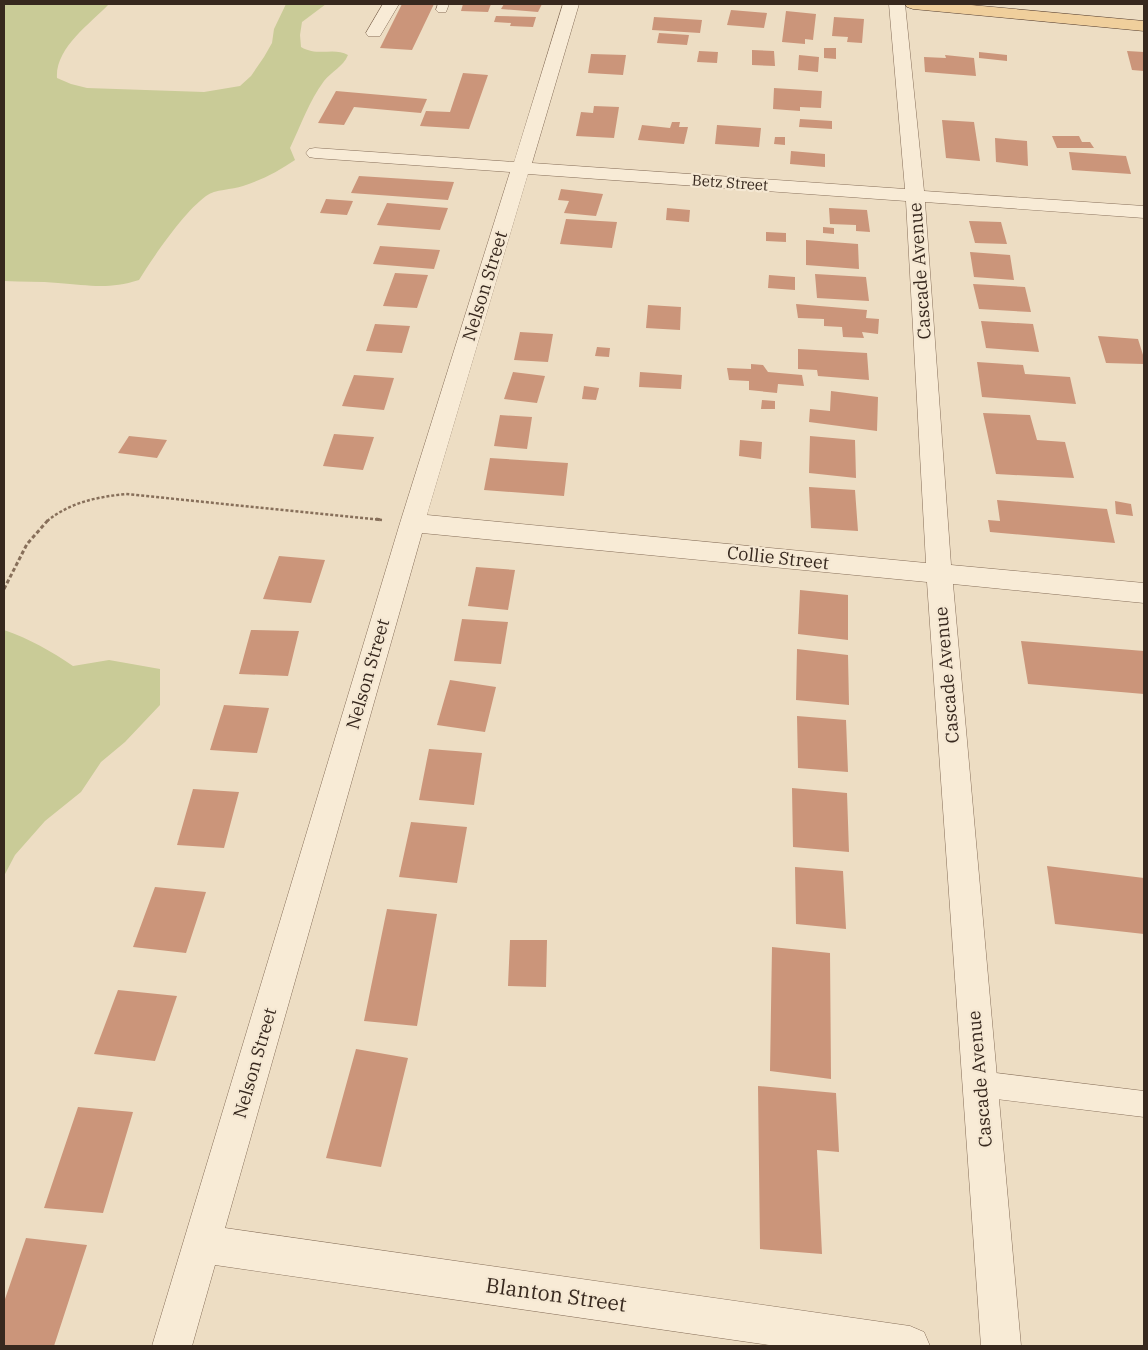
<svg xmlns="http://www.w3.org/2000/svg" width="1148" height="1350" font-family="'IBM Plex Serif',serif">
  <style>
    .green { fill: #c9cb97 }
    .building { fill: #cb957a }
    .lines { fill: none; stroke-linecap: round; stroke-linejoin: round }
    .service-casing { stroke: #876f5a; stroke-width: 1 }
    .minor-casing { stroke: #876f5a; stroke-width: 1 }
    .primary-casing { stroke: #553d2e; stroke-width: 1 }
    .path-far1 { stroke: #876f5a; stroke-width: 2.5; stroke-dasharray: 3 2; stroke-linecap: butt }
    .path { stroke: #876f5a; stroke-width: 3; stroke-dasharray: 4 2.5; stroke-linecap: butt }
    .service { fill: #f8ebd6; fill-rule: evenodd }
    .minor { fill: #f8ebd6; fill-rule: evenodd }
    .primary { fill: #f0cf9c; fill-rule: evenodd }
    .labels { text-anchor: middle; stroke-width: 4.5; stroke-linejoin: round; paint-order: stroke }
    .far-street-label { font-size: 15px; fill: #37281e; stroke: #f5e8d3 }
    .street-label { font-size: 18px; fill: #37281e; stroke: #f5e8d3 }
    .near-street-label { font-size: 21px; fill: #37281e; stroke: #f5e8d3 }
  </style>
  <rect width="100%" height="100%" fill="#edddc3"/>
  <!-- green -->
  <path class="green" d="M4,4H109C90,24 55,48 57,78L71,84L87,88L204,92L240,86L251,76L264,57L272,43L274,29L286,4H326L302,22L300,35L301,47C318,57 334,47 348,55C343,67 332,71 324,81C309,101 301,125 290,148L295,160C279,171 262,180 243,186C232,190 215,189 206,196C183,213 154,256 139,280C107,290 89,285 58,283C40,281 22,282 4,281Z
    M4,630C30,639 51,651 73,666L109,660L160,669V705L125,742L101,762L81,792L45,821L15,855L4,876Z"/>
  <!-- building -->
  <path class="building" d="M402,4H434L412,50L380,48Z
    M463,4H491L488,12L461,11Z
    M504,4H542L538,12L501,9Z
    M731,10L767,13L764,28L727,25Z
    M786,11L816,14L813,40L805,39V44L782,42Z
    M496,16L536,17L533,27L510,26L511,23L494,22Z
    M654,17L702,20L700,33L652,30Z
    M834,17L864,19L862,43L847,42L848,37L832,36Z
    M659,33L689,35L687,45L657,43Z
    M824,48H836V59L824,58Z
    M752,50L774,51L775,66L752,65Z
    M699,51L718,52L717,63L697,62Z
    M1127,51L1144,52V71L1132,70Z
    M979,52L1007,55V61L979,58Z
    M591,54L626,55L623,75L588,73Z
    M799,55L819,57L818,72L798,70Z
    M945,55L974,58L976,76L925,72L924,57L946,58Z
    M463,73L488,75L469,129L420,126L426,111L450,112Z
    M774,88L822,91L821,108L800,107V111L773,109Z
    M336,91L427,99L421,113L354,107L344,125L318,123Z
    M594,106L619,107L614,138L576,136L581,112L593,113Z
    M800,119L832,121V129L799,127Z
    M942,120L974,122L980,161L946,158Z
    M672,122H680L679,127H688L684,144L638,140L642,125L670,128Z
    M717,125L761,128L759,147L715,144Z
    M1052,136H1079L1082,142H1090L1094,148H1057Z
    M775,137H785V145L774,144Z
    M995,138L1027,141L1028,166L996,162Z
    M791,151L825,154V167L790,164Z
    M1069,152L1126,156L1131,174L1072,170Z
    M359,176L454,182L448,200L351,193Z
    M561,189L603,194L596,216L564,213L569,201L558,200Z
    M326,199L353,201L347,215L320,213Z
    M387,203L448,208L440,230L377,225Z
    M667,208L690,210L689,222L666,220Z
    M829,208L867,210L870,232L856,231V225L830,224Z
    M566,219L617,222L612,248L560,244Z
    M969,221L1001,222L1007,244L975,243Z
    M823,227L834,228V234L823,233Z
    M766,232L786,233V242L766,241Z
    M806,240L858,244L859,269L806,265Z
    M380,246L440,250L434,269L373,264Z
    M970,252L1010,255L1014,280L974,277Z
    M395,273L428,275L417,308L383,306Z
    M815,274L866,277L869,301L817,298Z
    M769,275L795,277V290L768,288Z
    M973,284L1025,287L1031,312L979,309Z
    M796,304L867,310L866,318L879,319L878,334L862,332L864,338L843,337L842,327L824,326V319L798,318Z
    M648,305L681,307L680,330L646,328Z
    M981,321L1033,324L1039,352L986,348Z
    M375,324L410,326L402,353L366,351Z
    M520,332L553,334L548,362L514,360Z
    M1098,336L1138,339L1144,358V364L1106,363Z
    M597,347L610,348L609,357L595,356Z
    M798,349L867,353L869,380L818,376L817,370L798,369Z
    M977,362L1023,365L1025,374L1070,377L1076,404L982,397Z
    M751,364L763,365L768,372L802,375L804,386L778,384L777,393L749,390V381L729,380L727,368L751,369Z
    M513,372L545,376L537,403L504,399Z
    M640,372L682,375L681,389L639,387Z
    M354,375L394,378L384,410L342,406Z
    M584,386L599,388L596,400L582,399Z
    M831,391L878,397L877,431L809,422L810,409L830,411Z
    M762,400L775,401V409H761Z
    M983,413L1030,415L1037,440L1065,442L1074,478L996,474Z
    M500,415L532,417L527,449L494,446Z
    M334,434L374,437L363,470L323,466Z
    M129,436L167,440L157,458L118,453Z
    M810,436L855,440L856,478L809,473Z
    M740,440L762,442L761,459L739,456Z
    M490,458L568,463L564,496L484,490Z
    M809,487L855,490L858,531L811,528Z
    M997,500L1107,509L1115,543L990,532L988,520L1000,521Z
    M1115,501L1131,504L1133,516L1116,514Z
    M279,556L325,560L311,603L263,599Z
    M476,567L515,570L508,610L468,606Z
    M800,590L848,595V640L798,634Z
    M462,619L508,622L501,664L454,661Z
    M251,630L299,631L288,676L239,674Z
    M1021,641L1144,651V694L1028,684Z
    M797,649L848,655L849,705L796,700Z
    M450,680L496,687L485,732L437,725Z
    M224,705L269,708L257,753L210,750Z
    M797,716L846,720L848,772L798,768Z
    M429,749L482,753L474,805L419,800Z
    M792,788L847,793L849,852L793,847Z
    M193,789L239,792L224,848L177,845Z
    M411,822L467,827L457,883L399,877Z
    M1047,866L1144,878V934L1055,924Z
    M795,867L843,871L846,929L796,924Z
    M155,887L206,892L186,953L133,947Z
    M387,909L437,914L417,1026L364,1021Z
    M510,940H547L546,987L508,986Z
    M772,947L830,953L831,1079L770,1071Z
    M118,990L177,996L155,1061L94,1054Z
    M356,1049L408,1058L381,1167L326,1158Z
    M758,1086L836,1093L839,1152L817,1150L822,1254L760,1249Z
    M78,1107L133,1112L103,1213L44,1208Z
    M26,1238L87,1245L54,1346H4V1302Z"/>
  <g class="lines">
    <!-- service casing -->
    <g class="service-casing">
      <path id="service" d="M438,4H449L446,12H438L436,10Z
        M980,1071L1144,1091V1117L980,1097L971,1093L967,1084L971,1075Z"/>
    </g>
    <!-- minor casing -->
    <g class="minor-casing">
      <path id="minor" d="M383,4H399L380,36H368L366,33Z
        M563,4H579L532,163L905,189L889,4H905L924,191L1144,206V218L925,202L951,565L1144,583V603L953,584L1021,1346H981L927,582L422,533L225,1228L910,1326L924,1332L930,1346H776L215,1265L192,1346H152L400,523L510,172L315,158L309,157L306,153L309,149L315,148L514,162ZM528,174L906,201L926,563L427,515Z"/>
    </g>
    <!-- primary casing -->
    <g class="primary-casing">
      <path id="primary" d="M905,4H960L1144,21V31L913,9L907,7Z"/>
    </g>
    <!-- path-far1 -->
    <path class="path-far1" d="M47,521C71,502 97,497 126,494L382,520"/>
    <!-- path -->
    <path class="path" d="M376,519L382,520
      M4,589L27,544L49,519"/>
    <!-- service -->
    <use href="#service" class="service"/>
    <!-- minor -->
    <use href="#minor" class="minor"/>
    <!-- primary -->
    <use href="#primary" class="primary"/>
  </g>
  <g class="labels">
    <!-- far-street labels -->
    <g class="far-street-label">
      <text transform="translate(730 183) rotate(4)" y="5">Betz Street</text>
    </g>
    <!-- street labels -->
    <g class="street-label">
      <text transform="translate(920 271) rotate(-94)" y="6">Cascade Avenue</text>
      <text transform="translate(485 286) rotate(-73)" y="6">Nelson Street</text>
      <text transform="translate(778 558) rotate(6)" y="6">Collie Street</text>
      <text transform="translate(368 674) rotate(-74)" y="6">Nelson Street</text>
      <text transform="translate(947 675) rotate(-95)" y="6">Cascade Avenue</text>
      <text transform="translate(255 1063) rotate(-74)" y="6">Nelson Street</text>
      <text transform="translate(980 1079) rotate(-95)" y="6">Cascade Avenue</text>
    </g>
    <!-- near-street labels -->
    <g class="near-street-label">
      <text transform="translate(556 1295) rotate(8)" y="7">Blanton Street</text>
    </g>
  </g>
  <!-- border -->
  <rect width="1148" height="1350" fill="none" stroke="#37281e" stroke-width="10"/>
</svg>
